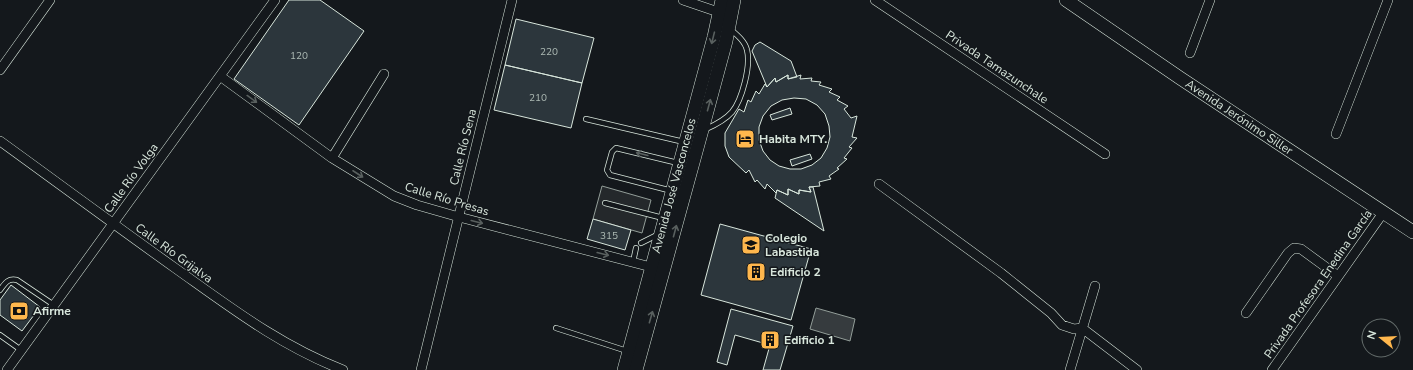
<svg xmlns="http://www.w3.org/2000/svg" width="1413" height="370" font-family="'Nunito Sans',sans-serif">
  <style>
    .parking { fill: #24282b; stroke: #939e99 }
    .water { fill: #363b3e; stroke: #939e99 }
    .building { fill: #2c363c; stroke: #d8e6dc; fill-rule: evenodd }
    .lines { fill: none; stroke-linecap: round; stroke-linejoin: round }
    .lane-casing { stroke: #d8e6dc; stroke-width: 6 }
    .street-casing { stroke: #d8e6dc; stroke-width: 10 }
    .secondary-casing { stroke: #d8e6dc; stroke-width: 14 }
    .lane { stroke: #14181c; stroke-width: 4.5 }
    .street { stroke: #14181c; stroke-width: 9 }
    .secondary { stroke: #14181c; stroke-width: 13 }
    .oneway { stroke: #59605f }
    .labels { text-anchor: middle; stroke-width: 3; stroke-linejoin: round; paint-order: stroke }
    .number-label { font-size: 10px; fill: #adbab4 }
    .street-label { font-size: 12px; fill: #d8e6dc; stroke: #14181c }
    .poi-label { font-size: 12px; font-weight: bold; fill: #d8e6dc; stroke: #14181c; text-anchor: start }
  </style>
  <rect width="100%" height="100%" fill="#14181c"/>
  <!-- parking -->
  <path class="parking" d="M602,186L651,200L642,233L593,219Z"/>
  <!-- water -->
  <path class="water" d="M816,308L855,319L850,341L810,329Z"/>
  <!-- building -->
  <path class="building" d="M289,0H320L364,31L299,125L234,79Z
    M516,19L594,38L582,83L505,65Z
    M760,42L791,61L797,77L788,79V75L776,82L775,78L767,87L752,51L755,45Z
    M505,65L582,83L571,128L494,110Z
    M788,75V79L801,75L800,79L812,78L811,81L821,82L819,85L832,89L829,92L840,97L837,100L848,106L844,109L851,118L857,116L852,137L857,138L849,147L852,148L844,158L847,159L837,168L839,169L829,176L831,179L819,182L820,186L809,187L811,192L799,190V194L788,189V195L777,190L776,193L767,184L765,189L757,180L755,182L749,170L746,173L729,157L725,146V133L739,109L744,112L748,100L751,102L756,91L759,94L765,84L767,87L775,78L776,82ZM794,98L806,99L817,105L825,114L829,126L830,137L827,148L821,158L812,165L801,169H790L779,166L770,160L763,151L759,140V127L763,116L771,106L782,100Z
    M790,108L792,114L772,120L770,115Z
    M810,154L812,159L792,166L790,160Z
    M809,187H813L824,231L775,198L777,190L788,195V189L799,194V190L811,192Z
    M593,219L631,230L625,250L587,239Z
    M720,224L811,249L791,320L701,295Z
    M11,285L40,307L22,331L0,315V300Z
    M731,309L793,326L780,370H763L770,345L735,335L727,365L717,362Z"/>
  <g class="lines">
    <!-- lane casing -->
    <g class="lane-casing">
      <path id="lane" d="M586,119L684,142
        M706,129C715,125 725,120 732,112C742,100 751,66 747,50C745,41 736,34 729,28
        M672,191L610,175L607,170L612,152L616,148L678,163
        M605,203L663,218
        M641,243L659,234
        M633,262L636,248
        M0,290C5,283 8,278 17,280L54,305
        M556,328L627,351
        M0,335L21,350"/>
    </g>
    <!-- street casing -->
    <g class="street-casing">
      <path id="street" d="M683,0L724,14
        M875,0L1105,154
        M1190,53L1210,0
        M0,70L50,0
        M220,76L332,158L394,196L417,205L459,217L651,267
        M1336,134L1388,0
        M0,141C58,183 116,226 175,268C230,307 279,345 343,370
        M332,158L384,74
        M879,184L1001,273L1051,313L1062,325L1074,329L1082,328
        M1246,313L1288,253L1294,248L1301,249L1338,276
        M1082,328L1137,370
        M7,370L275,0
        M421,370L512,0
        M1070,370L1095,286
        M1272,370L1383,213"/>
    </g>
    <!-- secondary casing -->
    <g class="secondary-casing">
      <g id="secondary">
        <path id="s1" d="M1066,0L1180,78L1413,232"/>
        <path id="s2" d="M624,370L714,37L722,0"/>
        <path d="M636,370L702,130L726,41L734,0"/>
      </g>
    </g>
    <!-- lane -->
    <use href="#lane" class="lane"/>
    <!-- street -->
    <use href="#street" class="street"/>
    <!-- secondary -->
    <use href="#secondary" class="secondary"/>
  </g>
  <!-- one-way arrows -->
  <defs><path id="oneway-shaft" d="M-6 0H5M1.5-3L5.5 0L1.5 3" fill="none" stroke-width="1.6" stroke-linecap="round" stroke-linejoin="round"/></defs>
  <g class="oneway">
    <use href="#oneway-shaft" transform="translate(713 38) rotate(104)"/>
    <use href="#oneway-shaft" transform="translate(252 99) rotate(36)"/>
    <use href="#oneway-shaft" transform="translate(709 105) rotate(-75)"/>
    <use href="#oneway-shaft" transform="translate(642 154) rotate(-166)"/>
    <use href="#oneway-shaft" transform="translate(358 174) rotate(33)"/>
    <use href="#oneway-shaft" transform="translate(477 222) rotate(14)"/>
    <use href="#oneway-shaft" transform="translate(675 231) rotate(-75)"/>
    <use href="#oneway-shaft" transform="translate(603 254) rotate(14)"/>
    <use href="#oneway-shaft" transform="translate(651 317) rotate(-74)"/>
  </g>
  <!-- icons -->
  <defs>
    <g id="hotel-square" transform="scale(1)"><rect x="-9" y="-9" width="18" height="18" rx="4" fill="#ffb74d" stroke="#14181c"/><path d="M-6-4.5h1.5V1H6V5H4.5V3h-9V5H-6ZM-4 0a1.8 1.8 0 1 1 3.6 0ZM.5 0V-2.5h3Q6-2.5 6 0Z" fill="#111"/></g>
    <g id="school-square" transform="scale(1)"><rect x="-9" y="-9" width="18" height="18" rx="4" fill="#ffb74d" stroke="#14181c"/><path d="M0-5L7-2L0 1L-7-2ZM-4 1L0 2.5L4 1V4Q0 6-4 4Z" fill="#111"/></g>
    <g id="building-square" transform="scale(1)"><rect x="-9" y="-9" width="18" height="18" rx="4" fill="#ffb74d" stroke="#14181c"/><path d="M-4-6H4V6H1V3H-1V6H-4ZM-2.5-4.3h1.7v1.8h-1.7ZM.8-4.3h1.7v1.8H.8ZM-2.5-1h1.7V.8h-1.7ZM.8-1h1.7V.8H.8Z" fill="#111"/></g>
    <g id="bank-square" transform="scale(1)"><rect x="-9" y="-9" width="18" height="18" rx="4" fill="#ffb74d" stroke="#14181c"/><path d="M-6-4H6V4H-6ZM0-2.3a2.3 2.3 0 1 0 0 4.6a2.3 2.3 0 1 0 0-4.6Z" fill="#111"/></g>
  </defs>
  <g fill-rule="evenodd">
    <use href="#hotel-square" x="745" y="139"/>
    <use href="#school-square" x="751" y="245"/>
    <use href="#building-square" x="756" y="272"/>
    <use href="#bank-square" x="19" y="311"/>
    <use href="#building-square" x="770" y="340"/>
  </g>
  <g class="labels">
    <!-- number labels -->
    <g class="number-label">
      <text x="549" y="55">220</text>
      <text x="299" y="59">120</text>
      <text x="538" y="101">210</text>
      <text x="609" y="239">315</text>
    </g>
    <!-- street labels -->
    <g class="street-label">
      <text transform="translate(997 67) rotate(34)" y="4">Privada Tamazunchale</text>
      <text dy="4" stroke="none"><textPath href="#s1" startOffset="209">Avenida Jerónimo Siller</textPath></text>
      <text transform="translate(463 147) rotate(-76)" y="4">Calle Río Sena</text>
      <text transform="translate(131 178) rotate(-54)" y="4">Calle Río Volga</text>
      <text dy="4" stroke="none"><textPath href="#s2" startOffset="191">Avenida José Vasconcelos</textPath></text>
      <text transform="translate(447 199) rotate(17)" y="4">Calle Río Presas</text>
      <text transform="translate(174 253) rotate(36)" y="4">Calle Río Grijalva</text>
      <text transform="translate(1318 284) rotate(-55)" y="4">Privada Profesora Enedina García</text>
    </g>
    <!-- poi labels -->
    <g class="poi-label">
      <text x="759" y="143">Habita MTY.</text>
      <text x="765" y="242">Colegio<tspan x="765" dy="14">Labastida</tspan></text>
      <text x="770" y="276">Edificio 2</text>
      <text x="33" y="315">Afirme</text>
      <text x="784" y="344">Edificio 1</text>
    </g>
  </g>
  <!-- north arrow -->
  <g transform="translate(1381 338) rotate(288)"><circle r="19" fill="#14181c" stroke="#626a69"/>
  <path d="M0-3L7 15L0 10L-7 15Z" fill="#ffb74d"/>
  <text y="-6" font-size="11" font-weight="bold" text-anchor="middle" fill="#d8e6dc">N</text>
  </g>
</svg>
